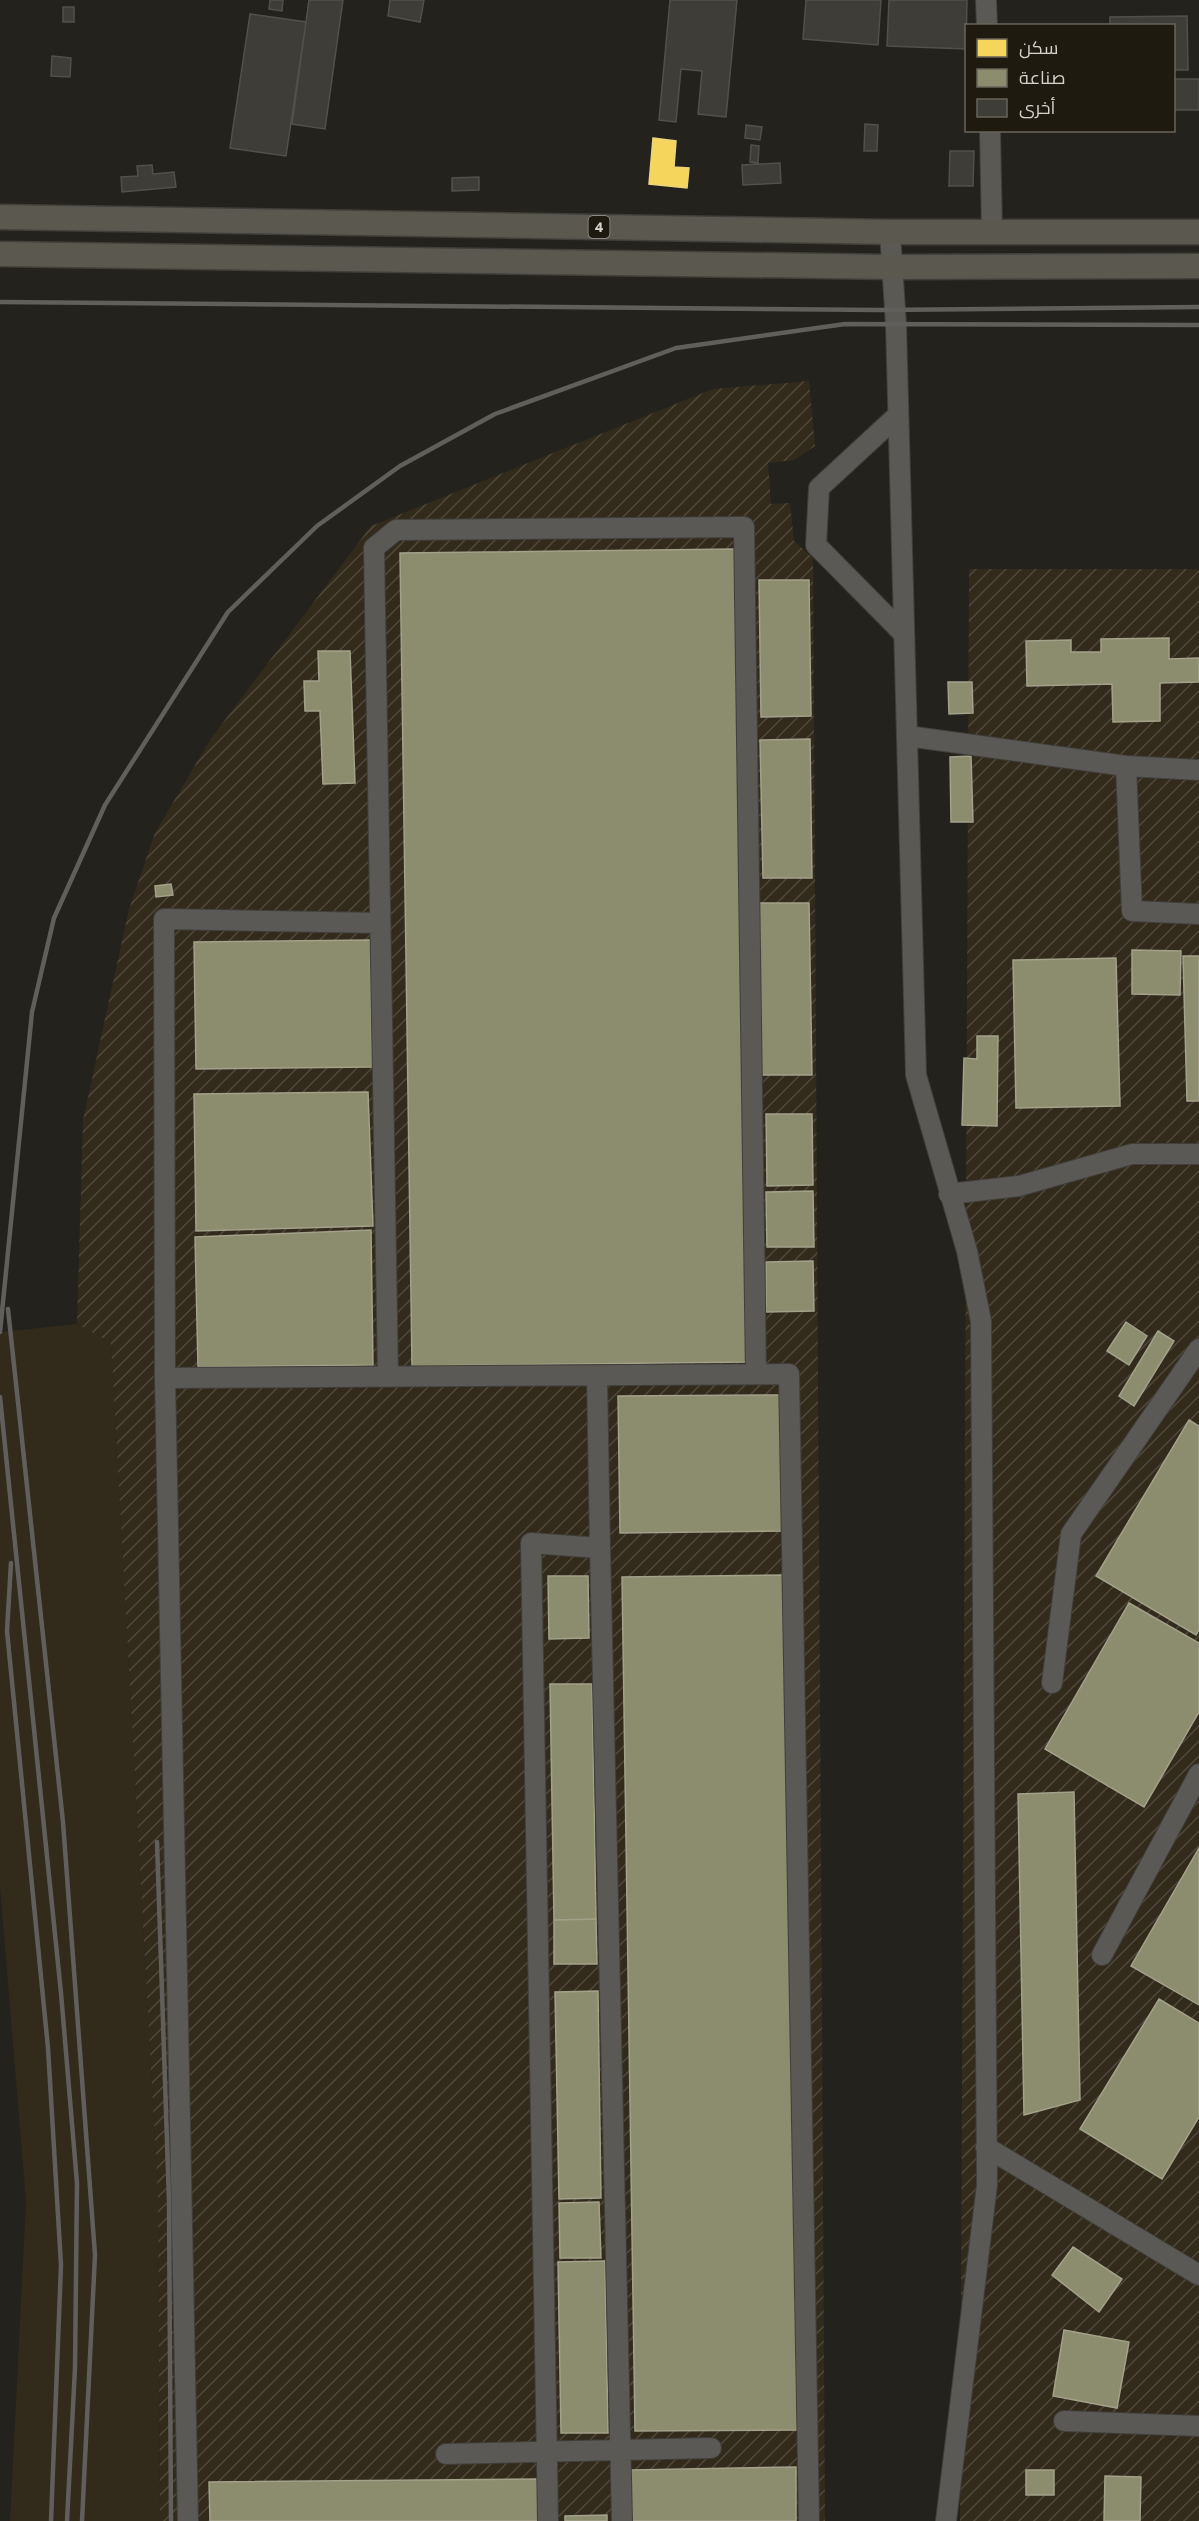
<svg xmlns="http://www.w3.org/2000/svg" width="1199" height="2521" font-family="Commissioner,Cairo,sans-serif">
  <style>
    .built { fill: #322b1c }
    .industrial { fill: url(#industrial-furrows) }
    .homes { fill: #f6d55c; stroke: #ecd47d; stroke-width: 1.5 }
    .industry { fill: #8c8c6e; stroke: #a2a18a; stroke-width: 1.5 }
    .building { fill: #3f3d38; stroke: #52504b; stroke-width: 1.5 }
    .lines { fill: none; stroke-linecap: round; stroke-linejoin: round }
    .minor-casing { stroke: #413f3b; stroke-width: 22 }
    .major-casing { stroke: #413f3b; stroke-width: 27 }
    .minor { stroke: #5b5955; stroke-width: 20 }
    .major { stroke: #5b5850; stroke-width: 24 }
    .rail { stroke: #615f5c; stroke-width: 4.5 }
    .labels { text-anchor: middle; stroke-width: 6; stroke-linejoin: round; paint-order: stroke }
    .shield { fill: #1f1a10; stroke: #9e9b93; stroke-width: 1.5 }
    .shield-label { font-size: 14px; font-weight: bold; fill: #d5d2cb }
  </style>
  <defs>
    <pattern id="industrial-furrows" width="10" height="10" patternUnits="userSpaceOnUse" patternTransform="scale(1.5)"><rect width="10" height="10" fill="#322b1c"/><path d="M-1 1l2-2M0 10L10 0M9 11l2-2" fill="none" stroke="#4f493c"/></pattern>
  </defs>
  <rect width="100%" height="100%" fill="#24221c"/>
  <!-- built -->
  <path class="built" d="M77,1324L111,1343L158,2196L160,2521H10L26,2201L0,1886V1332Z"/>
  <!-- industrial -->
  <path class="industrial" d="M809,381L815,446L794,460L768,463L771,504L790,503L794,541L813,558L825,2521H160L158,2196L111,1343L77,1324L83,1120L129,909L155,833L210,740L371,526L713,389Z
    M969,569H1199V2521H960Z"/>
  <!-- homes -->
  <path class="homes" d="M653,138L676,141L674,167L689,168L687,188L649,184Z"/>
  <!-- industry -->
  <path class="industry" d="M734,549L747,1362L412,1366L400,553Z
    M759,580H809L811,716L761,717Z
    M1169,638V659L1199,658V682L1160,683V721L1113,722L1112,684L1027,686L1026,641L1071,640V652H1101V639Z
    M318,651H350L355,783L323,784L320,711H305L304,681H319Z
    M948,682H972L973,713L949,714Z
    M810,739L812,878H763L760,740Z
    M971,756L973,822H951L950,757Z
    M171,884L173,895L156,897L155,886Z
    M759,903H809L812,1075H762Z
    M370,940L372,1067L196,1069L194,942Z
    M1132,950L1181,951L1180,995L1132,994Z
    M1183,956H1199V1101H1187Z
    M1116,958L1120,1106L1016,1108L1013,960Z
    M977,1036H998L997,1126L962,1125L964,1058L977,1059Z
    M368,1092L373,1226L196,1231L194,1094Z
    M766,1114H812L813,1185L767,1186Z
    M813,1191L814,1247H767L766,1192Z
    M371,1230L373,1365L198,1367L195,1237Z
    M813,1261L814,1311L766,1312V1262Z
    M1126,1322L1147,1336L1129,1365L1107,1351Z
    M1158,1331L1174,1341L1134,1406L1119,1396Z
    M782,1395L785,1531L620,1533L618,1396Z
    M1189,1420L1199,1426V1630L1196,1635L1096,1576Z
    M784,1575L797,2430L635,2431L622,1577Z
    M548,1576H588L589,1638L549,1639Z
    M1129,1603L1199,1643V1712L1144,1807L1045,1749Z
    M550,1684H592L596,1919L554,1920Z
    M1074,1792L1080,2100L1024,2115L1018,1794Z
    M1199,1848V2005L1131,1966Z
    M596,1919L597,1964H554V1920Z
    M598,1991L601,2198L559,2199L555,1992Z
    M1159,1999L1199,2023V2117L1162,2179L1080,2129Z
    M599,2202L601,2258H560L559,2203Z
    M1073,2247L1122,2279L1099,2312L1052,2275Z
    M605,2261L608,2433H561L558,2262Z
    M1064,2330L1129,2342L1117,2408L1053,2396Z
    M796,2467V2521H632L631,2470Z
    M1026,2470H1054V2495H1026Z
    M1105,2476L1141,2477L1140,2521H1104Z
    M537,2479L538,2521H210L209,2482Z
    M607,2515V2521H565V2516Z"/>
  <!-- building -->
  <path class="building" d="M270,0H283L282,11L269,9Z
    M309,0H343L325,129L292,124Z
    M390,0H424L420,22L388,16Z
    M670,0H737L726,117L698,114L702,71L681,69L676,122L659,120Z
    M806,0H881L878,45L803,39Z
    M889,0H967L966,49L887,46Z
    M63,7H74V22H63Z
    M250,14L306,22L286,156L230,148Z
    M1187,16L1188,70H1174V26H1110V17Z
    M52,56L71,58L70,77L51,76Z
    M1174,79H1199V110H1174Z
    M865,124L878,125L877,151H864Z
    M746,125L762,127L760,140L745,138Z
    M751,145L759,146L758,163L750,162Z
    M950,151H974L973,186H949Z
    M780,163L781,183L743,185L742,165Z
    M152,165L153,174L174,172L176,187L122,192L121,177L138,176L137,166Z
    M479,177V190L452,191V178Z"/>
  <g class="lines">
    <!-- minor casing -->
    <g class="minor-casing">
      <path id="minor" d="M986,0L987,26
        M990,130L992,232
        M890,232L896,325L916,1075L967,1251L981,1321L987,2185L946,2521
        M898,415L819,488L816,545L904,634
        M907,736L1126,766L1132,911L1199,914
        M1126,766L1199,770
        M949,1194L1019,1186L1132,1154H1199
        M597,1375L600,1548
        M388,1376L374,548L396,530L744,527L756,1374
        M165,1378L789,1374L809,2521
        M1052,1683L1071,1534L1199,1349
        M1102,1955L1199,1774
        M986,2147L1199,2275
        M1064,2421L1199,2426
        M446,2454L711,2448
        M188,2521L165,1378L164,919L380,923
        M548,2521L531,1543L600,1548L622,2521"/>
    </g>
    <!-- major casing -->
    <g class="major-casing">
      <path id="major" d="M0,217L890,232H1199
        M0,254L892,267L1199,266"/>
    </g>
    <!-- minor -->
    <use href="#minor" class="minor"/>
    <!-- major -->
    <use href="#major" class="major"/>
    <!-- rail -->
    <path class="rail" d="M0,302L880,310L1199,307
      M8,1309L63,1822L95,2255L82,2521
      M0,1332L32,1012L54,918L105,805L228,612L317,526L400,466L495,414L676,348L845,324L1199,325
      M0,1397L61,1993L77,2183L75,2368L67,2521
      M11,1563L7,1631L48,2048L61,2265L51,2521
      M157,1842L169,2201L171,2521"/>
  </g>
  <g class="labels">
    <!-- shield labels -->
    <rect class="shield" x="588.5" y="216" width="21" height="22" rx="4.5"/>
    <g class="shield-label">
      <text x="599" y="232">4</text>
    </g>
  </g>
  <!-- legend -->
  <rect x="965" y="24" width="210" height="108" fill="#1f1a10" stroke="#68645b" stroke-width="1.5"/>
  <rect x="977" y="39" width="30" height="18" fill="#f6d55c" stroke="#68645b" stroke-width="1.5"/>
  <text x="1019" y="54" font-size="18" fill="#d5d2cb">سكن</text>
  <rect x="977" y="69" width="30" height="18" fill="#8c8c6e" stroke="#68645b" stroke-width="1.5"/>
  <text x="1019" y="84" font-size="18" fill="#d5d2cb">صناعة</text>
  <rect x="977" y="99" width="30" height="18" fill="#3f3d38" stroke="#68645b" stroke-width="1.5"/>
  <text x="1019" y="114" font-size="18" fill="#d5d2cb">أخرى</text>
</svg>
